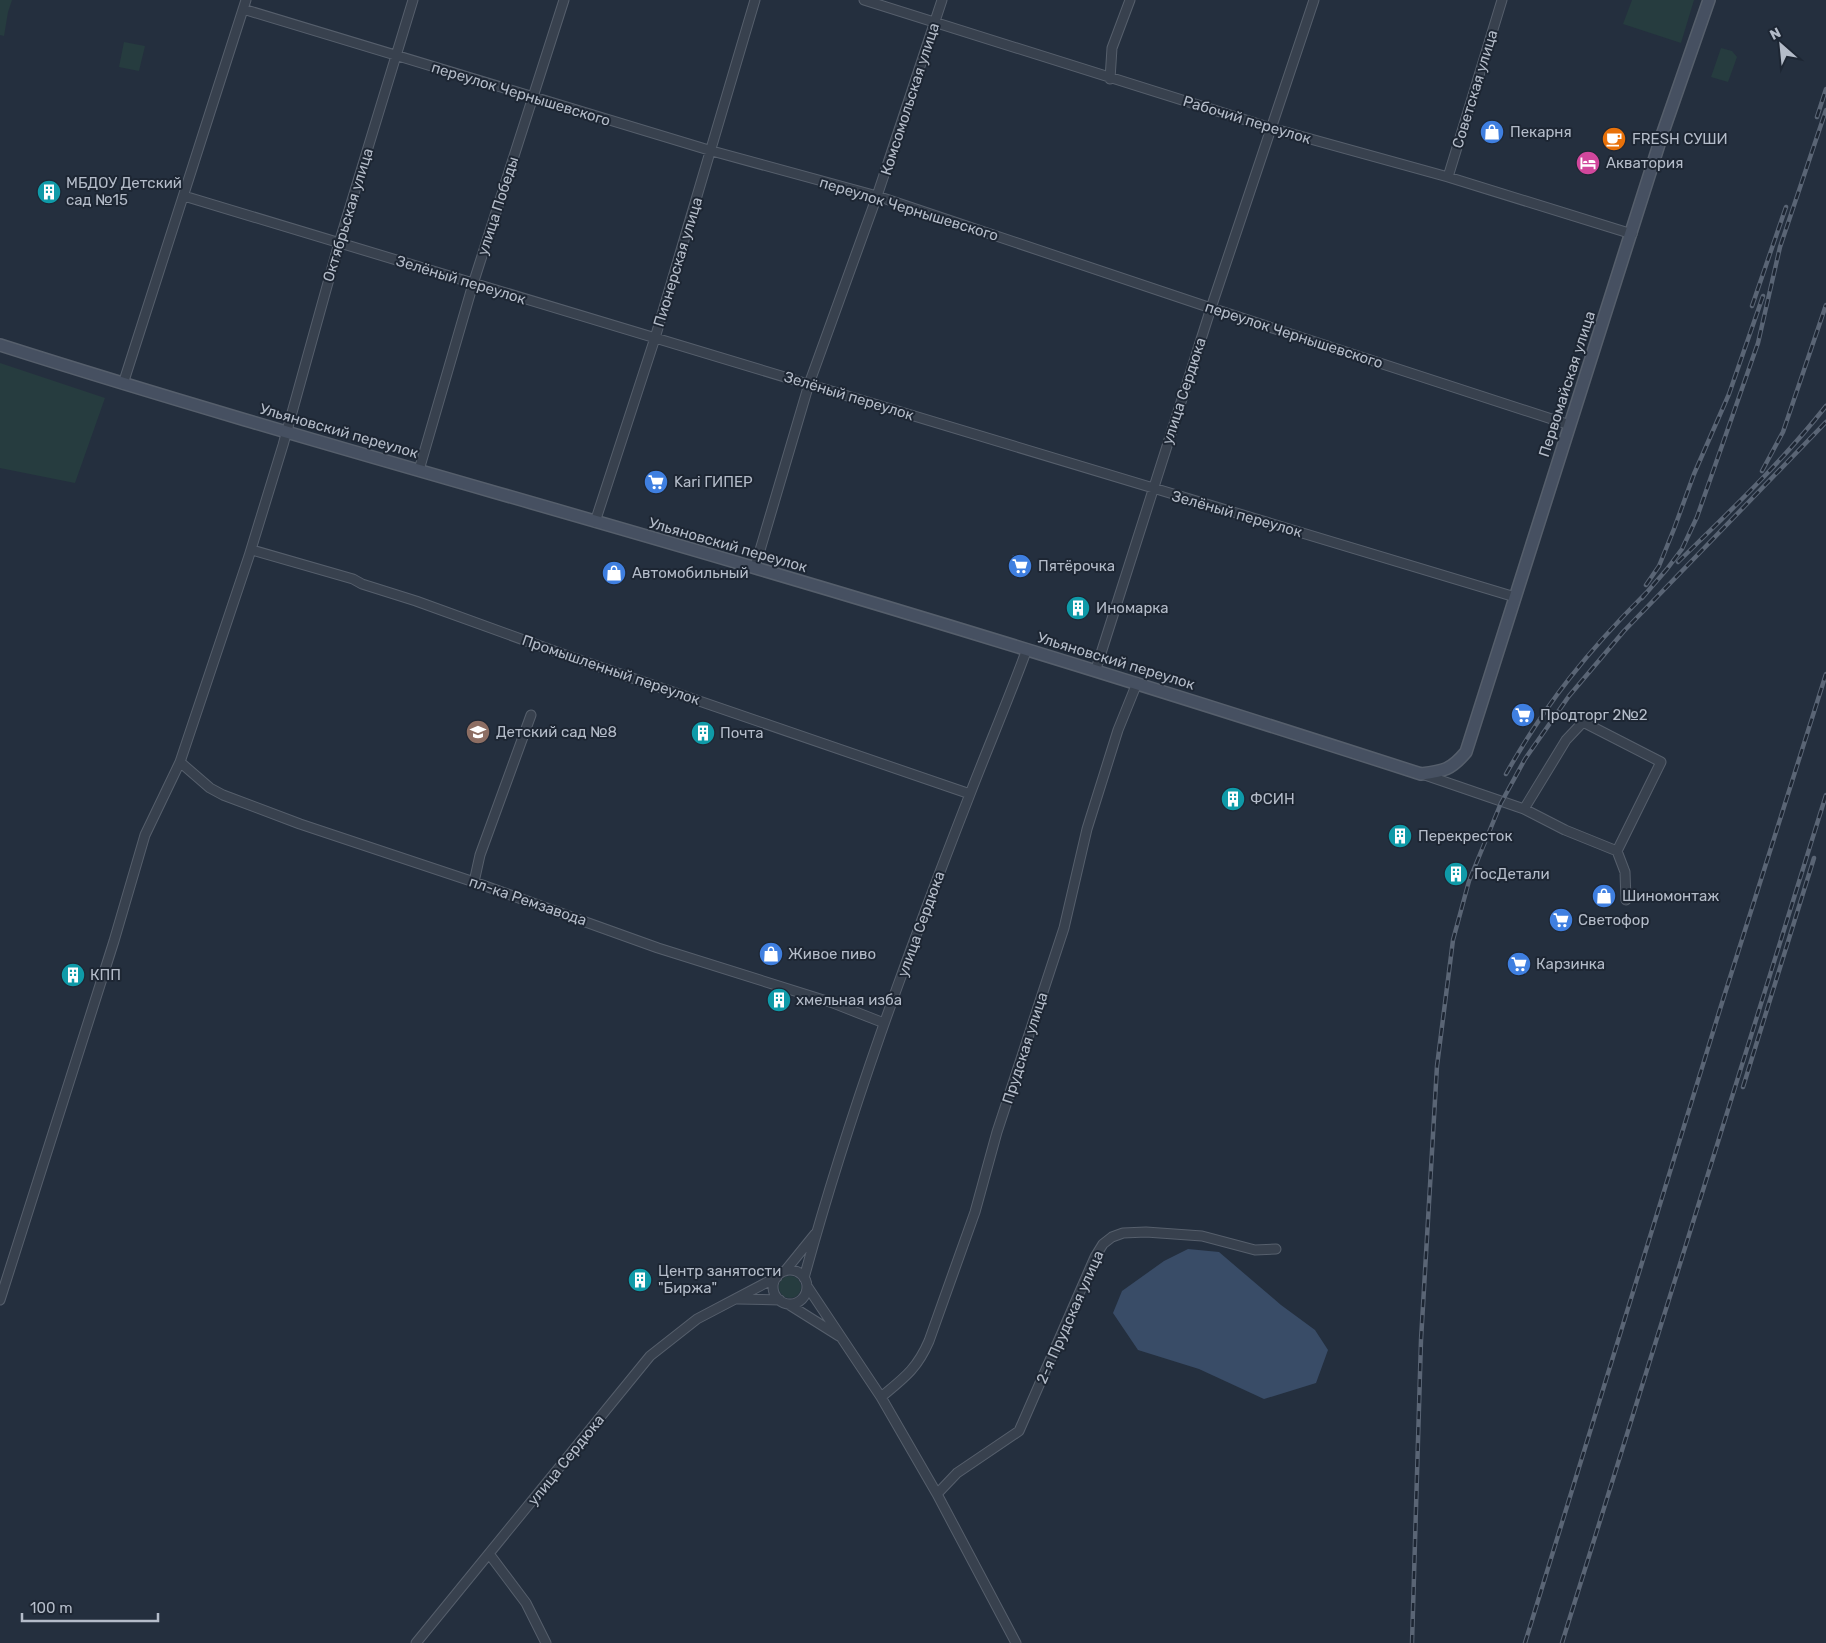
<svg xmlns="http://www.w3.org/2000/svg" width="1826" height="1643" font-family="Rubik,sans-serif">
  <style>
    .green { fill: #263c3f }
    .water { fill: #394c67 }
    .lines { fill: none; stroke-linecap: round; stroke-linejoin: round }
    .minor-casing { stroke: #565f6c; stroke-width: 11 }
    .secondary-casing { stroke: #565f6c; stroke-width: 14 }
    .minor { stroke: #38414e; stroke-width: 9 }
    .secondary { stroke: #465061; stroke-width: 11 }
    .rail-casing { stroke: #5a6575; stroke-width: 4.5 }
    .rail { stroke: #1d2633; stroke-width: 2.5; stroke-dasharray: 8; stroke-linecap: butt }
    .labels { text-anchor: middle; stroke-width: 4; stroke-linejoin: round; paint-order: stroke }
    .street-label { font-size: 15px; fill: #b4bcc9; stroke: #1d2633 }
    .poi-label { font-size: 15px; fill: #b4bcc9; stroke: #1d2633; text-anchor: start }
  </style>
  <rect width="100%" height="100%" fill="#242f3e"/>
  <!-- green -->
  <path class="green" d="M0,0H12L8,12L4,36L0,35Z
    M1632,0H1694L1681,43L1623,24Z
    M124,42L145,46L139,71L119,67Z
    M1721,48L1732,51L1737,57L1728,82L1711,77Z
    M0,363L105,398L75,483L0,468Z
    M779 1287a11 11 0 1 1 22 0a11 11 0 1 1-22 0Z"/>
  <!-- water -->
  <path class="water" d="M1188,1249L1219,1252L1281,1305L1315,1330L1328,1350L1316,1383L1264,1399L1199,1369L1138,1350L1113,1313L1122,1291L1164,1261Z"/>
  <g class="lines">
    <!-- minor casing -->
    <g class="minor-casing">
      <path id="minor" d="M864,0L1271,128L1448,177L1632,234
        M243,9L712,151L877,196L1211,308L1570,425
        M1110,79L1112,48L1130,0
        M1448,177L1502,0
        M184,196L1515,597
        M123,384L246,0
        M419,470L473,284L564,0
        M595,522L655,338L755,0
        M252,550L353,579L362,584L416,601L568,656L970,794
        M755,567L809,384L877,196L942,0
        M1096,669L1211,308L1314,0
        M180,762L210,788L223,795L300,824L474,882L658,948L833,1003L884,1023
        M1422,774L1524,809L1565,830L1617,851L1625,872L1626,900
        M1524,809L1566,740L1583,722L1661,762L1617,851
        M474,882L480,855L531,715
        M773 1287a17 17 0 1 1 34 0a17 17 0 1 1-34 0Z
        M785,1271L815,1234
        M804,1278C849,1113 908,953 970,794C989,745 1009,698 1027,649
        M807,1286L881,1397L937,1494L1016,1643
        M738,1299L780,1300
        M0,1300L114,941L145,835L180,762L249,556L283,445L339,243L413,0
        M788,1304L839,1336
        M881,1397C904,1378 917,1369 929,1341L975,1212L997,1132L1064,928L1087,829L1118,730L1137,683
        M937,1494L957,1473L1019,1431L1095,1257L1103,1244L1112,1237L1123,1233L1146,1232L1202,1236L1255,1250L1276,1249
        M490,1555L526,1603L546,1643
        M416,1643L650,1356L697,1319L777,1277"/>
    </g>
    <!-- secondary casing -->
    <g class="secondary-casing">
      <path id="secondary" d="M0,345C251,425 506,494 759,569C980,634 1201,703 1421,774C1444,771 1451,770 1466,752L1662,135L1709,0"/>
    </g>
    <!-- minor -->
    <use href="#minor" class="minor"/>
    <!-- secondary -->
    <use href="#secondary" class="secondary"/>
    <!-- rail casing -->
    <g class="rail-casing">
      <path id="rail" d="M1817,117L1826,89
        M1752,306L1786,207
        M1762,471L1783,432L1826,305
        M1678,562C1729,512 1782,462 1826,406
        M1646,585L1659,566L1674,529L1694,474L1729,394L1763,296
        M1642,598L1667,569L1682,549L1697,517L1758,343L1780,247L1826,110
        M1506,774C1546,703 1588,651 1646,593
        M1743,1087L1814,858
        M1412,1643L1421,1340L1437,1066L1453,940L1469,881L1501,803L1525,759L1569,696L1624,631L1826,422
        M1525,1643L1721,1006L1826,674
        M1562,1643L1826,795"/>
    </g>
    <!-- rail -->
    <use href="#rail" class="rail"/>
  </g>
  <!-- icons -->
  <defs>
    <g id="shop-disc" transform="scale(1.25)"><circle r="9.5" fill="#3f7fe0" stroke="#1d2633"/><path d="M-5-2.5h2.3a2.7 3.5 0 0 1 5.4 0H5L5.5 6h-11ZM-1.5-2.5h3a1.5 2.3 0 0 0-3 0Z" fill="#fff"/></g>
    <g id="cafe-disc" transform="scale(1.25)"><circle r="9.5" fill="#e8710a" stroke="#1d2633"/><path d="M-5.5-4.5H6V0H3Q3 3.5 0 3.5H-2.5Q-5.5 3.5-5.5 0ZM3-3.2v2h1.7v-2ZM-6 4.5H4V6H-6Z" fill="#fff"/></g>
    <g id="hotel-disc" transform="scale(1.25)"><circle r="9.5" fill="#d1479c" stroke="#1d2633"/><path d="M-6-4.5h1.5V1H6V5H4.5V3h-9V5H-6ZM-4 0a1.8 1.8 0 1 1 3.6 0ZM.5 0V-2.5h3Q6-2.5 6 0Z" fill="#fff"/></g>
    <g id="building-disc" transform="scale(1.25)"><circle r="9.5" fill="#0f9aa8" stroke="#1d2633"/><path d="M-4-6H4V6H1V3H-1V6H-4ZM-2.5-4.3h1.7v1.8h-1.7ZM.8-4.3h1.7v1.8H.8ZM-2.5-1h1.7V.8h-1.7ZM.8-1h1.7V.8H.8Z" fill="#fff"/></g>
    <g id="supermarket-disc" transform="scale(1.25)"><circle r="9.5" fill="#3f7fe0" stroke="#1d2633"/><path d="M-6-5.5h2.5l.6 2H6L4.5 2H-2.5L-4.4-4H-6ZM-1.5 3.2a1.3 1.3 0 1 0 .1 0ZM3 3.2a1.3 1.3 0 1 0 .1 0Z" fill="#fff"/></g>
    <g id="school-disc" transform="scale(1.25)"><circle r="9.5" fill="#8d6e63" stroke="#1d2633"/><path d="M0-5L7-2L0 1L-7-2ZM-4 1L0 2.5L4 1V4Q0 6-4 4Z" fill="#fff"/></g>
  </defs>
  <g fill-rule="evenodd">
    <use href="#shop-disc" x="1492" y="132"/>
    <use href="#cafe-disc" x="1614" y="139"/>
    <use href="#hotel-disc" x="1588" y="163"/>
    <use href="#building-disc" x="49" y="192"/>
    <use href="#supermarket-disc" x="656" y="482"/>
    <use href="#supermarket-disc" x="1020" y="566"/>
    <use href="#shop-disc" x="614" y="573"/>
    <use href="#building-disc" x="1078" y="608"/>
    <use href="#supermarket-disc" x="1523" y="715"/>
    <use href="#school-disc" x="478" y="732"/>
    <use href="#building-disc" x="703" y="733"/>
    <use href="#building-disc" x="1233" y="799"/>
    <use href="#building-disc" x="1400" y="836"/>
    <use href="#building-disc" x="1456" y="874"/>
    <use href="#shop-disc" x="1604" y="896"/>
    <use href="#supermarket-disc" x="1561" y="920"/>
    <use href="#shop-disc" x="771" y="954"/>
    <use href="#supermarket-disc" x="1519" y="964"/>
    <use href="#building-disc" x="73" y="975"/>
    <use href="#building-disc" x="779" y="1000"/>
    <use href="#building-disc" x="640" y="1280"/>
  </g>
  <g class="labels">
    <!-- street labels -->
    <g class="street-label">
      <text transform="translate(1475 89) rotate(-73)" y="5">Советская улица</text>
      <text transform="translate(521 94) rotate(17)" y="5">переулок Чернышевского</text>
      <text transform="translate(910 99) rotate(-72)" y="5">Комсомольская улица</text>
      <text transform="translate(1247 120) rotate(17)" y="5">Рабочий переулок</text>
      <text transform="translate(498 206) rotate(-72)" y="5">улица Победы</text>
      <text transform="translate(909 209) rotate(17)" y="5">переулок Чернышевского</text>
      <text transform="translate(348 215) rotate(-73)" y="5">Октябрьская улица</text>
      <text transform="translate(678 262) rotate(-73)" y="5">Пионерская улица</text>
      <text transform="translate(461 280) rotate(17)" y="5">Зелёный переулок</text>
      <text transform="translate(1294 335) rotate(18)" y="5">переулок Чернышевского</text>
      <text transform="translate(1567 384) rotate(-72)" y="5">Первомайская улица</text>
      <text transform="translate(1184 391) rotate(-72)" y="5">улица Сердюка</text>
      <text transform="translate(849 396) rotate(17)" y="5">Зелёный переулок</text>
      <text transform="translate(339 431) rotate(16)" y="5">Ульяновский переулок</text>
      <text transform="translate(1237 514) rotate(16)" y="5">Зелёный переулок</text>
      <text transform="translate(728 545) rotate(16)" y="5">Ульяновский переулок</text>
      <text transform="translate(1116 661) rotate(17)" y="5">Ульяновский переулок</text>
      <text transform="translate(611 670) rotate(19)" y="5">Промышленный переулок</text>
      <text transform="translate(528 901) rotate(19)" y="5">пл-ка Ремзавода</text>
      <text transform="translate(921 924) rotate(-70)" y="5">улица Сердюка</text>
      <text transform="translate(1025 1048) rotate(-72)" y="5">Прудская улица</text>
      <text transform="translate(1070 1317) rotate(-66)" y="5">2-я Прудская улица</text>
      <text transform="translate(566 1460) rotate(-51)" y="5">улица Сердюка</text>
    </g>
    <!-- poi labels -->
    <g class="poi-label">
      <text x="1510" y="137">Пекарня</text>
      <text x="1632" y="144">FRESH СУШИ</text>
      <text x="1606" y="168">Акватория</text>
      <text x="66" y="188">МБДОУ Детский<tspan x="66" dy="17">сад №15</tspan></text>
      <text x="674" y="487">Kari ГИПЕР</text>
      <text x="1038" y="571">Пятёрочка</text>
      <text x="632" y="578">Автомобильный</text>
      <text x="1096" y="613">Иномарка</text>
      <text x="1540" y="720">Продторг 2№2</text>
      <text x="496" y="737">Детский сад №8</text>
      <text x="720" y="738">Почта</text>
      <text x="1250" y="804">ФСИН</text>
      <text x="1418" y="841">Перекресток</text>
      <text x="1474" y="879">ГосДетали</text>
      <text x="1622" y="901">Шиномонтаж</text>
      <text x="1578" y="925">Светофор</text>
      <text x="788" y="959">Живое пиво</text>
      <text x="1536" y="969">Карзинка</text>
      <text x="90" y="980">КПП</text>
      <text x="796" y="1005">хмельная изба</text>
      <text x="658" y="1276">Центр занятости<tspan x="658" dy="17">"Биржа"</tspan></text>
    </g>
  </g>
  <!-- north arrow -->
  <g transform="translate(1781 45) rotate(333)" stroke="#1d2633" stroke-width="4" paint-order="stroke">
  <path d="M0-4L9 19L0 12L-9 19Z" fill="#b4bcc9"/>
  <text y="-8" font-size="14" font-weight="bold" text-anchor="middle" fill="#b4bcc9">N</text>
  </g>
  <!-- scale -->
  <path d="M22 1613v8h136v-8" fill="none" stroke="#b4bcc9" stroke-width="2.5"/>
  <text x="30" y="1613" font-size="15" fill="#b4bcc9" stroke="#1d2633" stroke-width="4" paint-order="stroke">100 m</text>
</svg>
